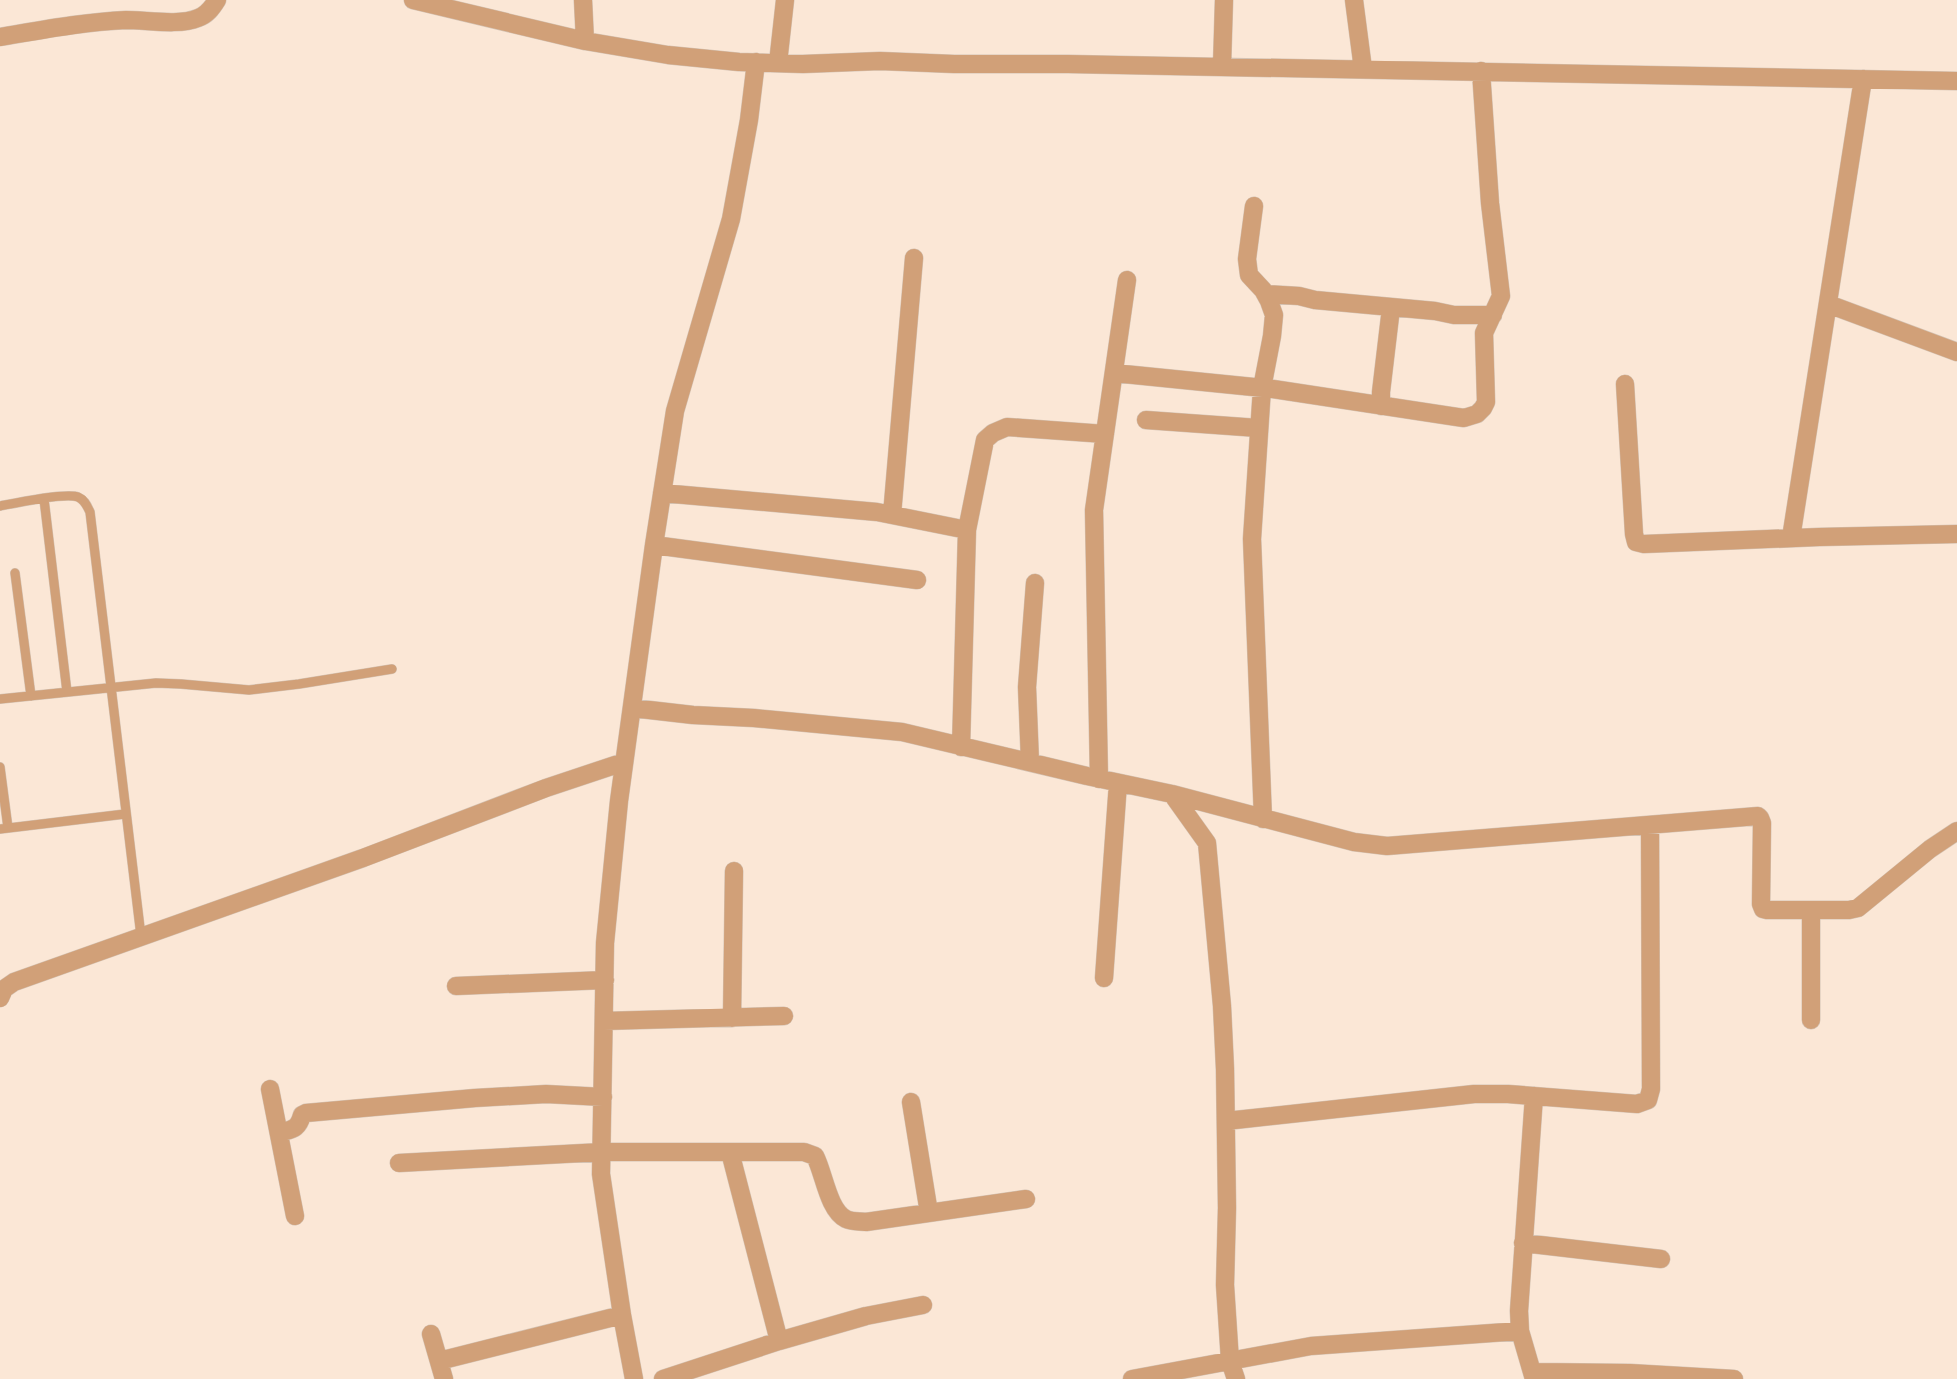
<svg xmlns="http://www.w3.org/2000/svg" width="1957" height="1379" font-family="Figtree,sans-serif">
  <style>
    .lines { fill: none; stroke-linecap: round; stroke-linejoin: round }
    .service-casing { stroke: #d4c3b4; stroke-width: 10 }
    .minor-casing { stroke: #d4c3b4; stroke-width: 19 }
    .service { stroke: #d1a078; stroke-width: 9 }
    .minor { stroke: #d1a078; stroke-width: 18 }
  </style>
  <rect width="100%" height="100%" fill="#fbe7d6"/>
  <g class="lines">
    <!-- service casing -->
    <g class="service-casing">
      <path id="service" d="M44,499L67,692
        M0,506C15,503 66,492 78,497C85,500 87,506 90,512L141,936
        M15,573L31,696
        M0,699L156,683L181,684L249,690L299,684L392,669
        M0,767L8,828
        M0,829L125,814"/>
    </g>
    <!-- minor casing -->
    <g class="minor-casing">
      <path id="minor" d="M413,0L585,41
        M583,0L585,41L668,55L739,62L803,64L880,61L954,64H1068L1957,81
        M1354,0L1363,69
        M0,37C42,30 83,22 126,20C147,20 179,26 198,18C207,15 212,8 217,0
        M778,63L785,0
        M1222,66L1224,0
        M1254,206L1247,259L1249,275L1263,290L1269,301L1274,315L1272,336L1262,388L1252,539L1263,819
        M1265,294L1299,296L1315,300L1435,311L1454,315H1493
        M1828,304L1957,352
        M1114,373L1273,389L1457,417L1464,418L1477,414L1483,408L1486,402L1484,333L1501,296L1490,203L1481,71
        M1625,384L1634,534L1636,542L1644,544L1819,537L1957,534
        M1381,406V392L1391,308
        M1146,420L1258,428
        M662,493L877,512L967,530
        M892,515L914,258
        M1791,538L1863,79
        M654,545L917,580
        M632,708L693,715L754,718L902,732L1087,776L1172,794L1207,843L1222,1006L1225,1069L1227,1208L1225,1285L1230,1361L1236,1379
        M961,747L967,530L985,440L993,433L1007,427L1105,434
        M1030,762L1027,687L1035,583
        M1099,779L1094,510L1127,280
        M1172,794L1354,842L1387,846L1758,816L1760,818L1762,823L1761,904L1763,909L1767,910H1849L1858,908L1930,849L1957,831
        M1811,910V1020
        M1104,978L1118,783
        M456,986L605,980
        M0,998L4,989L14,982L363,858L546,788L624,762
        M732,1018L734,871
        M604,1021L784,1016
        M270,1089L295,1216
        M911,1102L929,1213
        M1226,1121L1474,1094H1508L1637,1104L1648,1100L1651,1089L1650,825
        M279,1133C292,1129 298,1130 302,1115L306,1113L475,1098L546,1094L603,1097
        M730,1152L779,1341
        M399,1163L602,1152H804L815,1156C824,1173 828,1210 846,1219C852,1222 860,1221 866,1222L1026,1199
        M1523,1243L1661,1259
        M431,1334L444,1379
        M439,1361L622,1315
        M1533,1372L1630,1373L1734,1379
        M634,1379L622,1315L601,1174L605,943L619,801L654,545L675,411L731,219L749,120L756,62
        M663,1379L779,1341L866,1316L923,1305
        M1132,1379L1311,1346L1520,1331
        M1534,1379L1520,1331L1519,1311L1534,1096"/>
    </g>
    <!-- service -->
    <use href="#service" class="service"/>
    <!-- minor -->
    <use href="#minor" class="minor"/>
  </g>
</svg>
